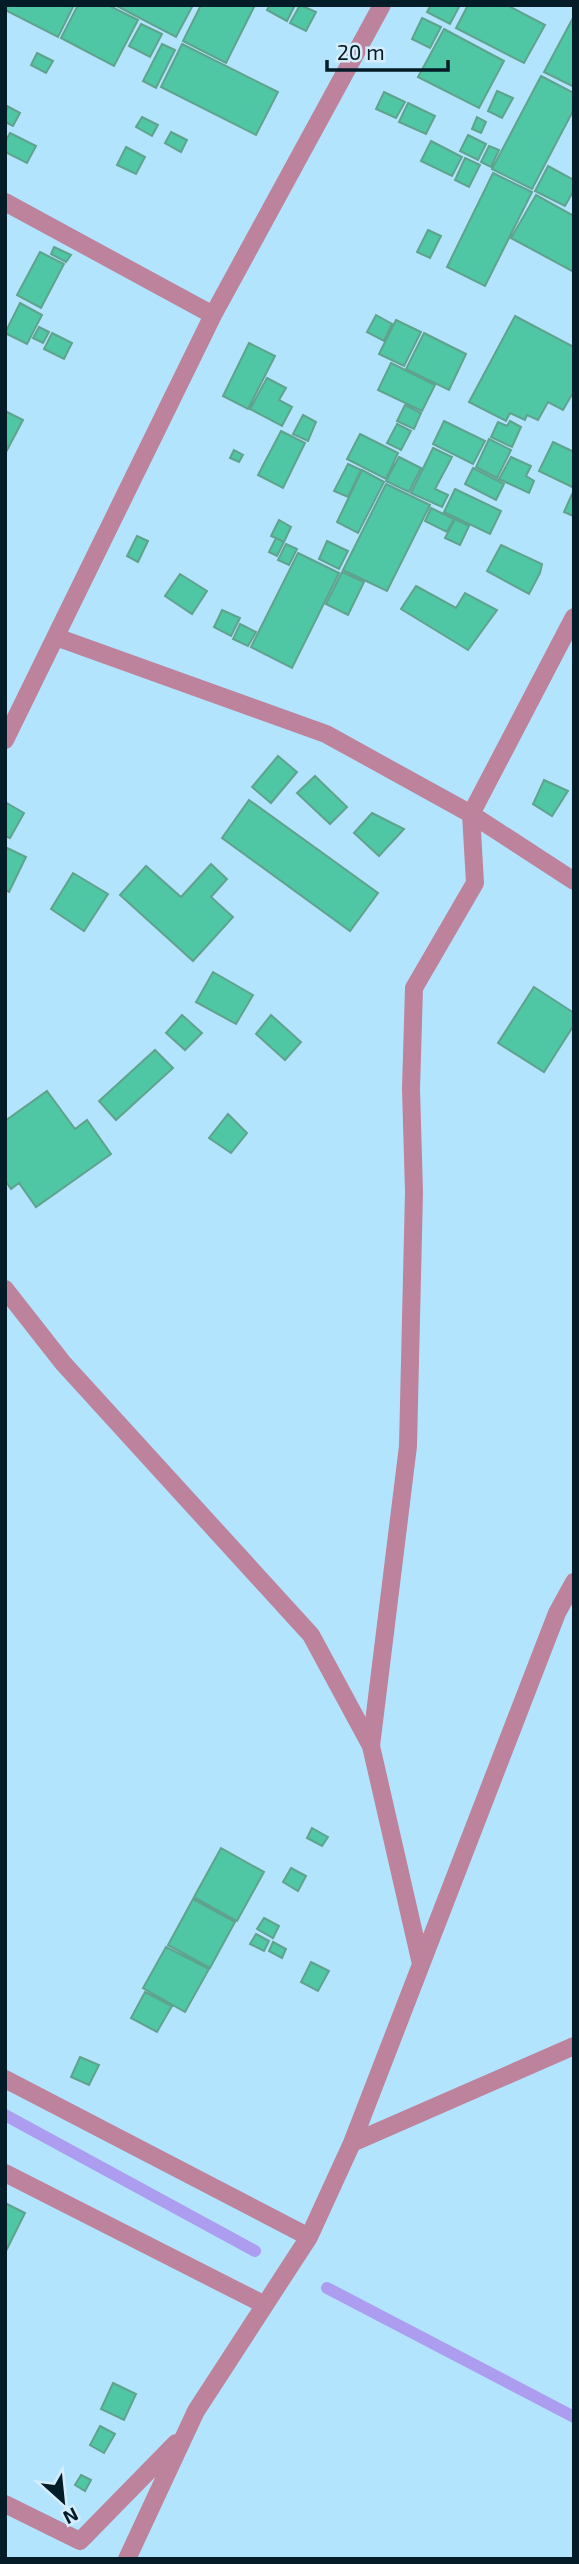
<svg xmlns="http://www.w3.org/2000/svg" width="579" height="2564" font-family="'Exo 2',sans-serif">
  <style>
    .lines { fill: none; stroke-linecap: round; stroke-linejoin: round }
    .stream { stroke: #ac9df0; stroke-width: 12 }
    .building { fill: #4fc6a4; stroke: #5fa38e; stroke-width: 2 }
    .minor { stroke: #bd829c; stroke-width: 18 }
  </style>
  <rect width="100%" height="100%" fill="#b3e4fe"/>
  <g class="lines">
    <!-- stream -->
    <path class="stream" d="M5,2115L255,2251
      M327,2288L574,2417"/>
  </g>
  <!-- building -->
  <path class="building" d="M5,5H74L58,37L5,10Z
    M78,5H108L138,20L114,66L61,38Z
    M115,5H193L176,37Z
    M201,5H255L226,63L183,41Z
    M270,5H295L287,21L267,10Z
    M300,5L316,12L306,31L290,23Z
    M431,5H460L450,24L427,12Z
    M468,5H507L545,25L524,63L456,28Z
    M574,16V87L544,72Z
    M422,18L441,27L430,48L412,39Z
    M141,24L162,34L150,57L129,46Z
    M444,29L504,61L479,108L418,77Z
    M162,44L175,50L156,88L143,81Z
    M182,44L278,92L256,135L161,87Z
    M37,53L53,61L46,73L31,65Z
    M541,76L574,93V109L532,189L492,169Z
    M497,91L513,98L502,118L488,111Z
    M384,92L405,102L396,118L376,109Z
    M408,103L435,116L426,134L399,122Z
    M7,106L20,113L13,126L5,122Z
    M142,117L158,125L152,136L136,127Z
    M477,117L486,122L481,133L472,129Z
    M171,132L187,140L181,152L165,143Z
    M10,133L36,146L27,163L5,152V142Z
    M468,135L486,144L478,160L460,151Z
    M431,141L462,157L452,176L421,161Z
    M489,146L499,150L491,167L481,162Z
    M126,147L145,157L136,174L117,165Z
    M465,158L480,165L469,187L455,180Z
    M548,166L574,180V190L565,206L535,191Z
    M493,173L532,192L485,286L447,267Z
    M536,195L574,216V272L511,238Z
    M428,230L441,236L430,258L417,252Z
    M54,247L71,255L66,262L51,254Z
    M40,252L64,264L41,308L17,295Z
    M20,303L42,315L27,344L5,333Z
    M376,315L392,324L384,341L367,332Z
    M515,316L574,347V391L563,410L548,402L538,420L527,415L525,420L510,413L506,421L469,402Z
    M396,320L421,332L404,366L379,354Z
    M39,327L49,332L43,343L33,338Z
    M52,333L72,343L64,359L44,349Z
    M424,333L466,354L449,390L406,369Z
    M249,343L275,356L248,409L223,396Z
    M391,363L435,385L422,411L378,390Z
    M267,378L286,388L279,400L292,407L282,426L250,409Z
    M405,405L421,413L414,429L397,421Z
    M5,411L23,420L5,454Z
    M303,415L316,422L308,441L293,434Z
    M444,421L485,441L473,464L433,444Z
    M510,421L521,427L512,447L491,437L498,422L507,426Z
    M397,424L411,431L401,450L387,443Z
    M281,431L305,443L283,488L258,475Z
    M360,434L398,453L386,479L347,459Z
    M489,439L511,450L497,478L476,467Z
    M553,442L574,452V488L539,471Z
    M433,448L452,457L435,489L448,495L442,507L411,493Z
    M234,450L243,455L239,462L230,458Z
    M399,457L421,468L409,492L386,481Z
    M511,457L531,466L526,476L534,481L529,493L499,479Z
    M348,464L361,470L348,497L334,491Z
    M473,468L504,484L496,500L465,484Z
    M362,470L384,482L358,533L337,522Z
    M386,484L430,505L387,591L343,570Z
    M455,489L501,511L490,534L444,512Z
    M572,494L574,495L573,516L564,512Z
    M431,508L454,519L447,532L425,521Z
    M455,519L469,526L460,545L445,538Z
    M279,520L291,527L284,542L271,536Z
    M137,536L148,541L138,562L127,556Z
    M276,538L284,542L277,556L269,552Z
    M327,541L348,551L339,569L319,559Z
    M286,544L297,549L289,565L278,560Z
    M501,545L542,564L540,573L529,594L487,571Z
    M298,553L339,573L292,668L251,647Z
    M342,572L364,582L348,615L326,604Z
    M180,574L207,591L192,614L165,596Z
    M416,586L456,608L465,593L497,610L468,650L401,609Z
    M222,610L240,618L231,636L214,627Z
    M240,624L256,632L248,646L233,639Z
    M278,756L297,772L271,803L252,787Z
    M315,776L347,807L330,824L297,793Z
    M544,780L568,791L552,816L533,804Z
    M249,800L378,893L350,931L222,838Z
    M5,802L24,813L10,838L5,836Z
    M372,813L404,829L379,856L354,833Z
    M5,847L26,857L9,892L5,890Z
    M211,864L227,879L211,897L233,917L193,961L120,895L146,866L181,897Z
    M73,873L108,894L84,931L51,909Z
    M213,972L253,995L236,1024L196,1002Z
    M534,987L574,1013V1025L544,1072L498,1043Z
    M182,1015L202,1033L185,1050L166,1033Z
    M271,1015L301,1042L285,1060L256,1034Z
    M155,1050L173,1068L116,1120L99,1101Z
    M47,1091L75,1129L87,1120L111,1154L36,1207L19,1183L11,1189L5,1180V1121Z
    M228,1114L247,1133L231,1153L209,1138Z
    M312,1828L328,1837L322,1846L307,1838Z
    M221,1848L264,1872L237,1921L194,1897Z
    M291,1868L306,1876L298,1891L283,1882Z
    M193,1899L235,1922L210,1968L168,1945Z
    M264,1918L279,1926L273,1938L257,1929Z
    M256,1934L269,1941L264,1951L250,1944Z
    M273,1942L286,1949L282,1958L269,1951Z
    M166,1947L209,1969L185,2012L143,1988Z
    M311,1962L329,1971L318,1991L301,1982Z
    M145,1992L172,2006L157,2032L131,2018Z
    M80,2057L99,2065L89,2085L71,2077Z
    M5,2203L25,2213L5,2253Z
    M113,2383L136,2394L124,2420L101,2409Z
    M100,2426L115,2434L104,2453L90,2445Z
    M81,2475L91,2480L85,2491L75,2485Z"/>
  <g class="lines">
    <!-- minor -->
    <path class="minor" d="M5,202L213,315
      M56,637L326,734L471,814L574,881
      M5,740L213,315L382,5
      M5,1289L63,1363L311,1635L371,1746
      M421,1964L371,1746L408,1446L414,1192L411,1089L414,988L475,883L471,814L574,617
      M5,2079L309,2237
      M352,2143L574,2046
      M5,2173L265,2305
      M5,2504L80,2541L176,2443
      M127,2559L196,2411L309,2237L352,2143L557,1613L574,1582"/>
  </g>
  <!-- border -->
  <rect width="579" height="2564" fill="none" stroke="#031c27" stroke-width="14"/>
  <!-- north arrow -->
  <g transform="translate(63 2501) rotate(153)" stroke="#d5edfb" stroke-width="5" paint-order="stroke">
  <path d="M0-5L12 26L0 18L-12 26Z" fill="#031c27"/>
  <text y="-10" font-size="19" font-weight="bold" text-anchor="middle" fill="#031c27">N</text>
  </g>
  <!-- scale -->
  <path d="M327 60v10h121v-10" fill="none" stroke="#031c27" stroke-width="3.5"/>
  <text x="337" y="60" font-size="21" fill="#031c27" stroke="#d5edfb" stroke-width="5" paint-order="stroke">20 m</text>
</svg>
